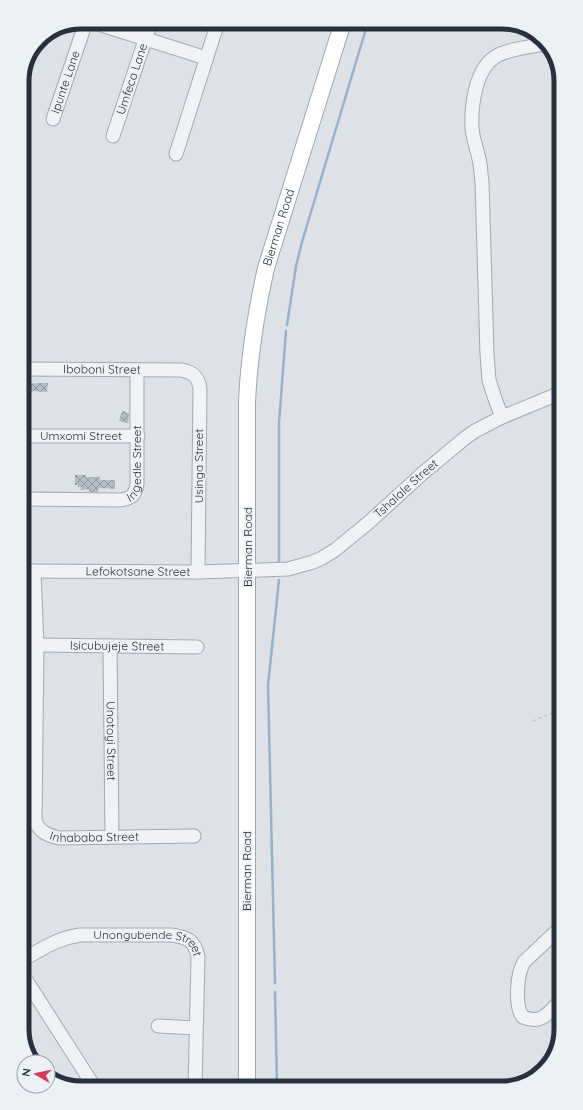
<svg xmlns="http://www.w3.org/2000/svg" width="583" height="1110" font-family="Quicksand,sans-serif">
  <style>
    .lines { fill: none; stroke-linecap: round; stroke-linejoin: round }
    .stream { stroke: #95b2cb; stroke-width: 2.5 }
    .building { fill: url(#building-cross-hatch) }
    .minor-casing { stroke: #a2a9b2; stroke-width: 15 }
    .major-casing { stroke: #9ca7b4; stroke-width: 18 }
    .path { stroke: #bbc0c6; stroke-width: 1.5; stroke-dasharray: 3 3; stroke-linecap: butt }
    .minor { stroke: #f0f2f6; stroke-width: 13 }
    .major { stroke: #fff; stroke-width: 16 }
    .labels { text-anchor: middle; stroke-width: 3.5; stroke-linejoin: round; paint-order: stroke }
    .street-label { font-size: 12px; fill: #26303f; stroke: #ecf1f6 }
    .rim { fill: none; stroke: #26303f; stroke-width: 5 }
  </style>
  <defs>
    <pattern id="building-cross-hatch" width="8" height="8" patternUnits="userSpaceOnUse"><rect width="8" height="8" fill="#b4bbc5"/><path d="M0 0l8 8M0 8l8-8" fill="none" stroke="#9298a1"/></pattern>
  </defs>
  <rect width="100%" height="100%" fill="#dde2e8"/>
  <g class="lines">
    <!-- stream -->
    <path class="stream" d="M287,325L296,266L302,242L368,22
      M279,562V423L286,331
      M275,983L268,685L279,580
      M275,992L277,1086"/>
  </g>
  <!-- building -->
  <path class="building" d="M40,383H48L47,392L31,391L32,393L24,394V384Z
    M122,411L129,413L128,423L119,421Z
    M75,475H86V477H100V480H115V489L101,488L98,489V492H89V489L81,490V487H78V485H75Z"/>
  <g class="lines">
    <!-- minor casing -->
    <g class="minor-casing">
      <g id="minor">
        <path d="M92,22L206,58"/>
        <path id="s1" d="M53,119L86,22"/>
        <path id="s2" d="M113,136L151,22"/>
        <path d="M176,154L218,22"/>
        <path id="s3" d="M23,369L181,370C193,372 199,377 200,390L198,572"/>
        <path d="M502,417L495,399L489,380L487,354L482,182C481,176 481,170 480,164C478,152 473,140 472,128C471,106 475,70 495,57C506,49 531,47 545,44"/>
        <path id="s4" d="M24,436H138"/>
        <path id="s5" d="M24,499L119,500C131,499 135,496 137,484V370"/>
        <path id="s6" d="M24,571L198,572L288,569L313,562L322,558L335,550L368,523L423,473L465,438L475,431L502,417L558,394"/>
        <path id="s7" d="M34,571L37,645L35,820C39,832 47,835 59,838L194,836"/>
        <path id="s8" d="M37,645L197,647"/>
        <path id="s9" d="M110,646L112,837"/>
        <path d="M561,927L524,962C517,974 514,1006 523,1017C542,1025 548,1013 561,1000"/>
        <path id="s10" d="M26,958C45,947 59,938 80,935H171C188,937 195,941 198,957L195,1087"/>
        <path d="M26,980L95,1088"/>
        <path d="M158,1026L196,1028"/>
      </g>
    </g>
    <!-- major casing -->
    <g class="major-casing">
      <g id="major">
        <path id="s11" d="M247,1086V402C249,356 256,313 266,268L343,22"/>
      </g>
    </g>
    <!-- path -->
    <path class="path" d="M533,721L559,710"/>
    <!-- minor -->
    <use href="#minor" class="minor"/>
    <!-- major -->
    <use href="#major" class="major"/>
  </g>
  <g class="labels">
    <!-- street labels -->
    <g class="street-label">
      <text dy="4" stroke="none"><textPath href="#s2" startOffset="60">Umfeca Lane</textPath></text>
      <text dy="4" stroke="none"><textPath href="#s1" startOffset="39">Ipunte Lane</textPath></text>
      <text dy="4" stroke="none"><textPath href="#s11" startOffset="862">Bierman Road</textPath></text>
      <text dy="4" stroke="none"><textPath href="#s3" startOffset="79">Iboboni Street</textPath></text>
      <text dy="4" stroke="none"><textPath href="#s4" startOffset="57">Umxomi Street</textPath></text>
      <text dy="4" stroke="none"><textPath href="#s5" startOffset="142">Ingedle Street</textPath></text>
      <text transform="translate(199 466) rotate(-90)" y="4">Usinga Street</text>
      <text dy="4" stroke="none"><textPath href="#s6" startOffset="409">Tshalale Street</textPath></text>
      <text transform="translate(248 547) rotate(-90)" y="4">Bierman Road</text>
      <text dy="4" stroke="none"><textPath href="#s6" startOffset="114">Lefokotsane Street</textPath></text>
      <text dy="4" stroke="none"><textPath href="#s8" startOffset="80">Isicubujeje Street</textPath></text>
      <text dy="4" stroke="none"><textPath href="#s9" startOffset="95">Unotoyi Street</textPath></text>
      <text dy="4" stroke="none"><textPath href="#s7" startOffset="316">Inhababa Street</textPath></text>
      <text transform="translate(247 871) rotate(-90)" y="4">Bierman Road</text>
      <text dy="4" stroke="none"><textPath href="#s10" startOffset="130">Unongubende Street</textPath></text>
    </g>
  </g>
  <!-- crop -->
  <path d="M0 0H583V1110H0ZM81 29H502A52 52 0 0 1 554 81V1029A52 52 0 0 1 502 1081H81A52 52 0 0 1 29 1029V81A52 52 0 0 1 81 29Z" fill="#ecf1f6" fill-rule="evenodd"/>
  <path class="rim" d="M81 29H502A52 52 0 0 1 554 81V1029A52 52 0 0 1 502 1081H81A52 52 0 0 1 29 1029V81A52 52 0 0 1 81 29Z"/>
  <!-- north arrow -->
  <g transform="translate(36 1074) rotate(279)"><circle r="19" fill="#ecf1f6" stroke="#9da4ad"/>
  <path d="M0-3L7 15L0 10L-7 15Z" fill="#d63959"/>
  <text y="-6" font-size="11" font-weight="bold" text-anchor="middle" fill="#26303f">N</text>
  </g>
</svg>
